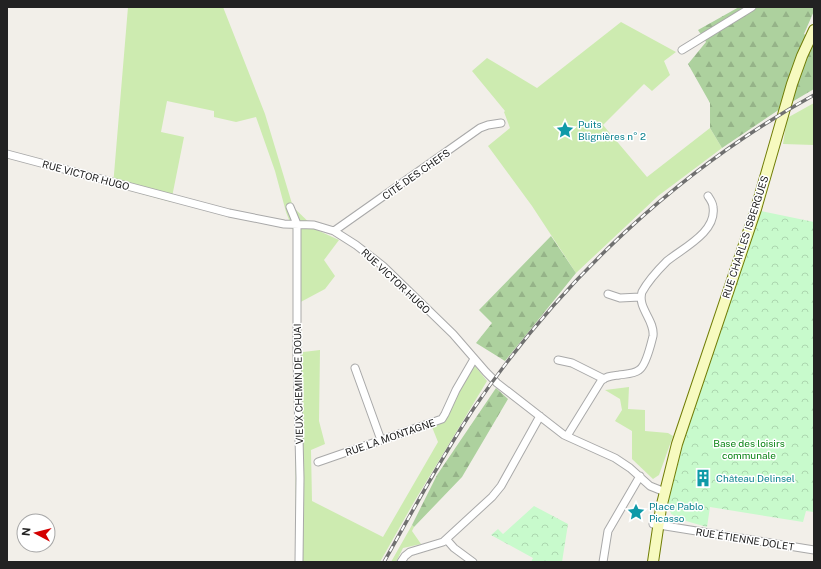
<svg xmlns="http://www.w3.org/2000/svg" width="821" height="569" font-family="'Public Sans',sans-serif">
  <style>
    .grass { fill: #cdebb0 }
    .forest { fill: url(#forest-firs) }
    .park { fill: url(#park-crowns) }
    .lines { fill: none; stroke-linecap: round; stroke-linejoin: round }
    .minor-casing { stroke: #a9a9a9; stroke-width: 9 }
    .secondary-casing { stroke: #707d05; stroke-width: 12 }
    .minor { stroke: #fff; stroke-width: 7 }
    .secondary { stroke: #f7fabf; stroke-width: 10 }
    .rail-casing { stroke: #707070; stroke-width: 3.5 }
    .rail { stroke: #fff; stroke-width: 2; stroke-dasharray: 6; stroke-linecap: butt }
    .labels { text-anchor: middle; stroke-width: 3; stroke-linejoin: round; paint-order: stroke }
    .culture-label { font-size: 10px; fill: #0d838f; stroke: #fff; text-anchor: start }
    .street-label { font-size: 10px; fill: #222; stroke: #fff }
    .park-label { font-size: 10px; fill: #0c8416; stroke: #fff }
  </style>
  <defs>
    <pattern id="forest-firs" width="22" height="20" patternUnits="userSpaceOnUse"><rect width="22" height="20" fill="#add19e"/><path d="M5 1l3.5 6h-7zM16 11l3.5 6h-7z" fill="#95b388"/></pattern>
    <pattern id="park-crowns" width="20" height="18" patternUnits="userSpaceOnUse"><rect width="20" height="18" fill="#c8facc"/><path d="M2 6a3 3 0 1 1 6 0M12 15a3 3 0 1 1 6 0" fill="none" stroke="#acd6af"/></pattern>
  </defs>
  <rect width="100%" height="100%" fill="#f2efe9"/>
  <!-- grass -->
  <path class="grass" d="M128,7H223L265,114L293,207L317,230L339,240L324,260L335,276L325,289L295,305V235L286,212L275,171L256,117L236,122L214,117V111L167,101L161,132L184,137L171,202L113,186Z
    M621,22L676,52L664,61L670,75L652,91L644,84L603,125L647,177L710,128L722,148L658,196L576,273L532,206L488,146L510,128L504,112L505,111L472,71L487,58L537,88Z
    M814,103V145L783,144L787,118Z
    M320,350L319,421L325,444L311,450L312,501L383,537L438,442L432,427L442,423L469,372L475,366L487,381L414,502L380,562H296L295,353Z
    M629,387L628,409L645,410V431L668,433L673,436L659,475L653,479L632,459V431L615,421L622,410L620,399L605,390Z
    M412,525L414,527L412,531L421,544L403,548L396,562H391Z"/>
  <!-- forest -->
  <path class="forest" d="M739,7H814V11L804,34L814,40V89L780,109L722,148L710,128V103L688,64L706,42L698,30Z
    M551,236L576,273L505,361L476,343L492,323L479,310Z
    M496,388L508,399L462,477L414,527L412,525L437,475Z"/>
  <!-- park -->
  <path class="park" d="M761,211L814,222V512L806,511L803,522L710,507L707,527L686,521L671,514L668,503L683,444Z
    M534,506L568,524L562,562H531L533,558L491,535L498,529L503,534Z"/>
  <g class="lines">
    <!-- minor casing -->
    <g class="minor-casing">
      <path id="minor" d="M682,50L752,7
        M7,154L229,213L284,224L314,225L334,231L356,245L383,266L453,334L486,372L497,383L564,435L615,458L630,468L650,486L665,492
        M290,207L297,224V355L300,478L299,562
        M334,231L480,128L488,125L501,123
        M608,294L620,298L640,297
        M558,360L572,363L604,379
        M355,368L381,440
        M567,436L601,381C606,376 612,376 619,375C625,374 634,374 639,370C646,366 651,344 653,336C655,320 637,308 642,292C648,281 658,270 667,261C683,248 717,232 713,207C713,203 710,199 708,196
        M318,462L442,419L445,414L456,390L474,359
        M653,524L814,550
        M447,540L454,548L473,562
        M401,562L405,556L410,552L443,542L492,497L501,486L540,416
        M603,562L608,531L640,476"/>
    </g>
    <!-- secondary casing -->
    <g class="secondary-casing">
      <path id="secondary" d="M653,562L661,508L677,444L756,209L792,84L802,56L814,30"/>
    </g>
    <!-- minor -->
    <use href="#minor" class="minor"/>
    <!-- secondary -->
    <use href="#secondary" class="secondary"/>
    <!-- rail casing -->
    <g class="rail-casing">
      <path id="rail" d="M384,562C413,510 441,458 474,408C561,280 678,170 814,95"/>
    </g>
    <!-- rail -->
    <use href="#rail" class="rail"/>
  </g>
  <!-- icons -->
  <defs>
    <g id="sight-bare" transform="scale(1.38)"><path d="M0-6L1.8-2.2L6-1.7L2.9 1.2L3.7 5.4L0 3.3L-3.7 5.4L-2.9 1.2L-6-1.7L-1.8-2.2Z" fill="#0f9aa8" stroke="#fff" stroke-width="2.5" paint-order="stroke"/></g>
    <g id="building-bare" transform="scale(1.38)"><path d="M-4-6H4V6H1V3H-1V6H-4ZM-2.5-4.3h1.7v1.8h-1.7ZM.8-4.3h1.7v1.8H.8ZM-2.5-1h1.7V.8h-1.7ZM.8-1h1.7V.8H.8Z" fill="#0f9aa8" stroke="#fff" stroke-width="2.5" paint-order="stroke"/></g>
  </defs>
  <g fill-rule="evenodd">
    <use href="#sight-bare" x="565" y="130"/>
    <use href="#building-bare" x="703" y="478"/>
    <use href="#sight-bare" x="636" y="512"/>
  </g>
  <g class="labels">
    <!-- culture labels -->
    <g class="culture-label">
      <text x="578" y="128">Puits<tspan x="578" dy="12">Blignières n° 2</tspan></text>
      <text x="716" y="482">Château Delinsel</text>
      <text x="649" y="510">Place Pablo<tspan x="649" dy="12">Picasso</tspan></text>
    </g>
    <!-- street labels -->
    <g class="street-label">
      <text transform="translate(416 174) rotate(-35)" y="4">CITÉ DES CHEFS</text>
      <text transform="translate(86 175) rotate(15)" y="4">RUE VICTOR HUGO</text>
      <text transform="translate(745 237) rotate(-72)" y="4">RUE CHARLES ISBERGUES</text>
      <text transform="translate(396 281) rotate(43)" y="4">RUE VICTOR HUGO</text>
      <text transform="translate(298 384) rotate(-91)" y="4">VIEUX CHEMIN DE DOUAI</text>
      <text transform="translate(390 437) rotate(-19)" y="4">RUE LA MONTAGNE</text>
      <text transform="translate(745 539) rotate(9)" y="4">RUE ÉTIENNE DOLET</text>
    </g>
    <!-- park labels -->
    <g class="park-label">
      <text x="749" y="447">Base des loisirs<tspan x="749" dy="12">communale</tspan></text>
    </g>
  </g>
  <!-- border -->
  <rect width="821" height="569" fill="none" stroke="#222222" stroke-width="16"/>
  <!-- north arrow -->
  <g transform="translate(36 533) rotate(277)"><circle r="19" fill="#ffffff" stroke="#a7a7a7"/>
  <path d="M0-3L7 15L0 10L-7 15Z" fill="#d40000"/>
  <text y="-6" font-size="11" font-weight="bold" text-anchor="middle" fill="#222222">N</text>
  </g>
</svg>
